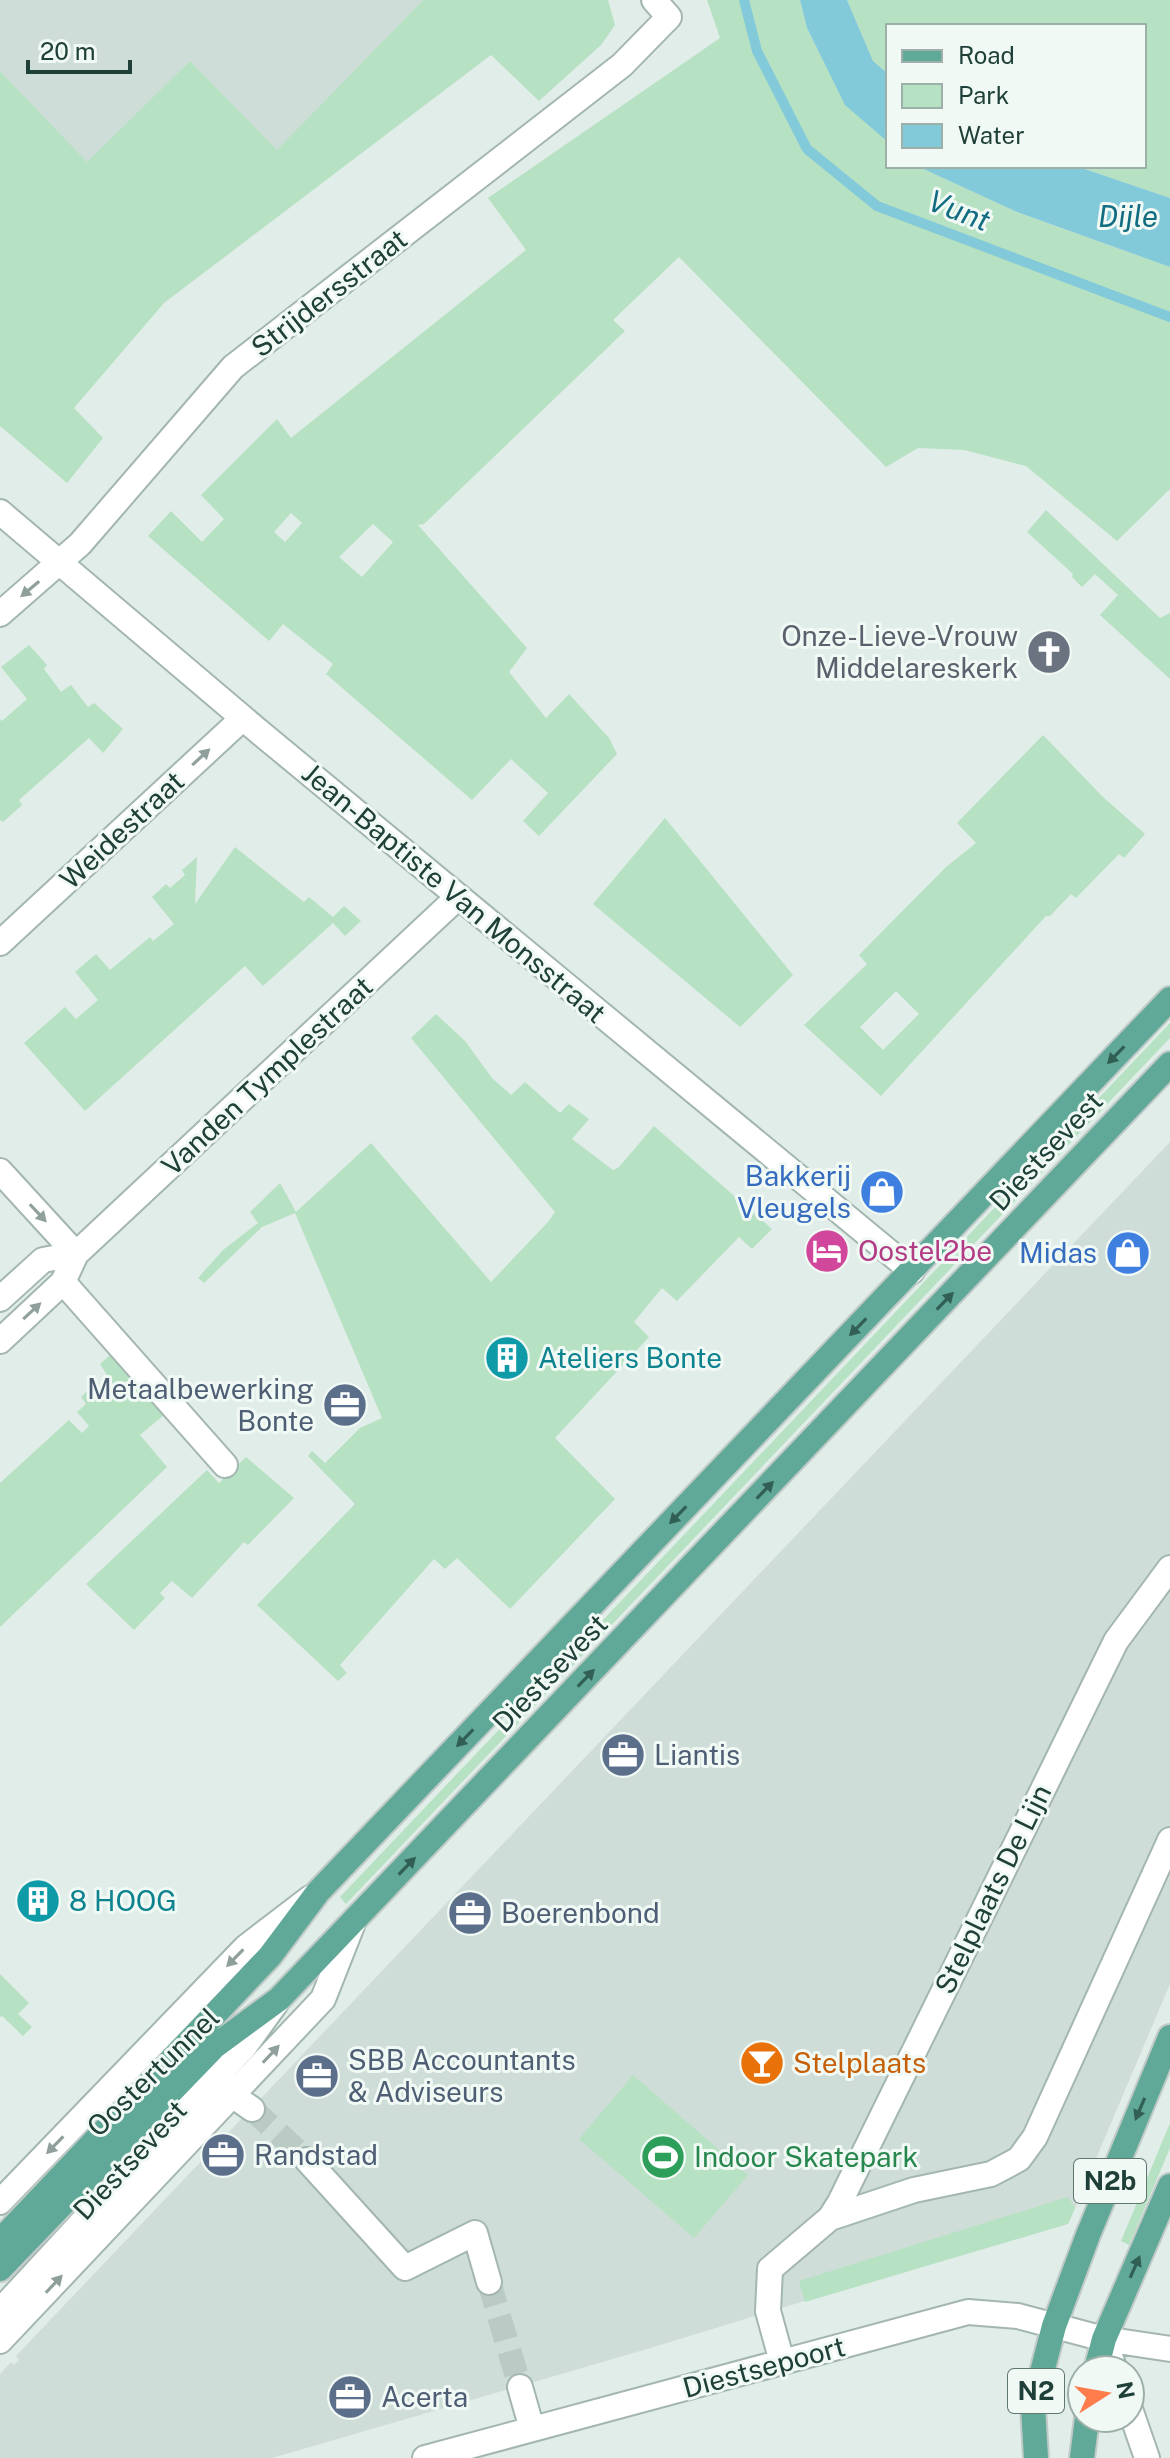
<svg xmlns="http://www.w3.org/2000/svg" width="1170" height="2458" font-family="'Public Sans',sans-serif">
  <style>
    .built { fill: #ceddd7 }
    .green { fill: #b7e1c3; fill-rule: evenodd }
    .water { fill: #82c9d9 }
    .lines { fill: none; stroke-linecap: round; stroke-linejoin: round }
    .stream { stroke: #82c9d9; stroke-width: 10 }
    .minor-tunnel { stroke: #bacac5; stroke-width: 24; stroke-dasharray: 24 12; stroke-linecap: butt }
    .minor-casing { stroke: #a3b6b0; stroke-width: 28 }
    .major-casing { stroke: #c0cac7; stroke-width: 28 }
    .minor { stroke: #fff; stroke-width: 24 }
    .major { stroke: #60a897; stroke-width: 24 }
    .oneway { fill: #8fa09c }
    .oneway2 { fill: #325f54 }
    .labels { text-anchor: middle; stroke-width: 6; stroke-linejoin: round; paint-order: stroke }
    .shield { fill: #f1f9f5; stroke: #5e7871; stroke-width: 2 }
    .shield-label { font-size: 26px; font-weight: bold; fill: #1f4038 }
    .street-label { font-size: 28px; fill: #1f4038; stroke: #f1f9f5 }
    .worship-label { font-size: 28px; fill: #5b616d; stroke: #f1f9f5; text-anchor: end }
    .shop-label { font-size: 28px; fill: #366cbe; stroke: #f1f9f5; text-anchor: end }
    .hotel-label { font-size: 28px; fill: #b23c85; stroke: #f1f9f5; text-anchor: start }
    .culture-label { font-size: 28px; fill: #0d838f; stroke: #f1f9f5; text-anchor: start }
    .service-label { font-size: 28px; fill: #4e5e75; stroke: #f1f9f5; text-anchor: start }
    .food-label { font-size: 28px; fill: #c56008; stroke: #f1f9f5; text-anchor: start }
    .leisure-label { font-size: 28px; fill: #27864d; stroke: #f1f9f5; text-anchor: start }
    .water-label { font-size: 30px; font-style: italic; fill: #126d83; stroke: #f1f9f5 }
  </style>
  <rect width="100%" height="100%" fill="#e1ede8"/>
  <!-- built -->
  <path class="built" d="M0,0H423L277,151L190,61L87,163L0,71Z
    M1170,1142V1984L1070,2220L647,2349L272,2458H0V2374L11,2362L14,2365L19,2360L16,2356Z"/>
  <!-- green -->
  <path class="green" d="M423,0H608L615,25L601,45L539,101L491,55L164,303L74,408L103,438L67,483L0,426V71L87,162L190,61L277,150Z
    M707,0H800L807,28L845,104L888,142V166H917L1017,212L1170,267V489L1117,541L1026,466L964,450L918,448L886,467L679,257L613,320L625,331L424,524L418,525L527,648L509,672L546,718L569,694L609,738L617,754L539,836L523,821L548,793L511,759L472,800L326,674L333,664L283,624L269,641L148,536L171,511L202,542L224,519L201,495L277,419L291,438L526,250L488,198L720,38ZM291,513L302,523L285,542L274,532ZM373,524L393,542L362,577L339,557Z
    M847,0H1170V198L1076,166H1144V26H888V74L873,61Z
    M1046,510L1160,618L1170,613V679L1100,615L1118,595L1095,574L1082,587L1072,577L1073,574L1027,532Z
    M29,645L47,665L44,669L61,692L71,685L88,707L94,703L123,729L103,753L89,738L19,800L22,805L3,822L0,820V719L2,721L27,699L1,667Z
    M1043,735L1103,797L1145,834L1124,858L1119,854L1076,898L1071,894L1050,916H1046L881,1096L804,1025L867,964L859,955L946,867L976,843L957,823ZM896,991L919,1014L883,1050L860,1027Z
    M665,818L793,975L740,1027L593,904Z
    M235,847L304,902L309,897L333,917L344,906L361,921L345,936L333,923L263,986L245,966L85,1111L24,1043L65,1007L76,1019L98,1000L75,972L96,954L110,970L150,937L153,941L174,924L152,897L166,884L170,888L185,875L182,870L197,857L195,904Z
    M436,1014L465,1041L492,1078L511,1095L525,1082L560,1113L569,1104L589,1119L572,1139L613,1170L619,1167L654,1126L772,1229L752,1249L739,1237L677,1301L662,1288L634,1322L649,1337L555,1438L615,1499L510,1609L457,1558L445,1569L434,1559L340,1665L347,1673L338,1681L257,1605L355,1504L308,1456L312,1451L325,1463L360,1428L382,1418L295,1213L262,1227L204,1283L198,1278L223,1250L258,1223L250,1212L280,1183L296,1212L371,1143L491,1282L548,1222L555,1212L411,1038Z
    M1170,1023V1038L346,1904L340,1897Z
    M110,1355L164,1415L140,1435L167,1467L0,1627V1483L69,1420L82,1433L89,1426L77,1412L86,1404L81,1397L90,1388L101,1400L114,1386L100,1364Z
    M246,1457L294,1498L248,1545L244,1542L192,1598L172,1581L160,1593L165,1598L134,1630L86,1584L207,1470L219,1483Z
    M0,1974L29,2003L18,2014L32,2027L23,2036L2,2016L0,2017Z
    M633,2075L748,2175L694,2238L579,2139Z
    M1170,2123V2148L1129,2245L1121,2241Z
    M1068,2197L1075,2208L1068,2224L805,2302L799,2281Z"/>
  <!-- water -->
  <path class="water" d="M800,0H847L873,61L888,74V142L845,105L807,28Z
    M917,166H1076L1170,198V267L1017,212Z"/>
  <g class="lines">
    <!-- stream -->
    <path class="stream" d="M744,0L757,51L807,149L877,206L1170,317"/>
    <!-- minor-tunnel -->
    <path class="minor-tunnel" d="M252,2109L307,2160
      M489,2282L520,2387"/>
    <!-- minor casing -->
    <g class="minor-casing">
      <path id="minor" d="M0,512L263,735L912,1271
        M0,614L80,544L233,367L622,65L669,17L654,0
        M0,943L243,718
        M0,1171L76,1254
        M63,1282L225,1465
        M0,1299L43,1260L76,1254
        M0,1341L63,1282L76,1254L458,897
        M232,2095L252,2109
        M307,2160L405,2268L475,2233L489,2282
        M0,2202L246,1947L310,1898
        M830,2218L914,2190L991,2174L1019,2159L1035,2137L1170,1840
        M0,2311L245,2046L276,2003
        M1104,2339L1115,2370
        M0,2341L323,1999L353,1923
        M782,2362L768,2311L770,2269L830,2218L840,2202L1116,1641L1170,1568
        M520,2387L532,2429
        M1130,2409L1147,2458
        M425,2458L968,2312L1018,2316L1104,2339L1170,2349"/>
    </g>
    <!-- major casing -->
    <g class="major-casing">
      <path id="major" d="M0,2241L270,1956L318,1892L1170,999
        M0,2269L215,2046L279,1999L1170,1064
        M1096,2370L1104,2339L1170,2186
        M1036,2458L1033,2407L1054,2326L1088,2235L1170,2037
        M1082,2458L1087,2418"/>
    </g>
    <!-- minor -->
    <use href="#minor" class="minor"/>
    <!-- major -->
    <use href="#major" class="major"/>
  </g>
  <!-- one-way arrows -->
  <defs><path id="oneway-solid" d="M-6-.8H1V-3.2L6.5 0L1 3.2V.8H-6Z" transform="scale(2)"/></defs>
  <g class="oneway">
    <use href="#oneway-solid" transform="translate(30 589) rotate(140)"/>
    <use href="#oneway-solid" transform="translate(201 757) rotate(-43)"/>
    <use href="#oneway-solid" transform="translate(38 1213) rotate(47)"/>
    <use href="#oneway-solid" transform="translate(32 1311) rotate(-43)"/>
    <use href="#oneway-solid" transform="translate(235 1958) rotate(134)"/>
    <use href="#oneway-solid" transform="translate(271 2054) rotate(-47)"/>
    <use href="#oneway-solid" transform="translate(55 2145) rotate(134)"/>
    <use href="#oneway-solid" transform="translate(54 2284) rotate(-47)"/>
  </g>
  <g class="oneway2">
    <use href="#oneway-solid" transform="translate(1116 1055) rotate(134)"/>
    <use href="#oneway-solid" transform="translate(945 1301) rotate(-46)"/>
    <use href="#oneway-solid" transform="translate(858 1327) rotate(134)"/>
    <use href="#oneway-solid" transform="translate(765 1490) rotate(-46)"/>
    <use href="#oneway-solid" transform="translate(678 1515) rotate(134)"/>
    <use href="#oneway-solid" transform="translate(586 1678) rotate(-46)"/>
    <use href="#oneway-solid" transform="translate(465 1738) rotate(134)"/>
    <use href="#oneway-solid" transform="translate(407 1866) rotate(-46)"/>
    <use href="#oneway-solid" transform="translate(1140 2109) rotate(113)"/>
    <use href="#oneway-solid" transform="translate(1135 2267) rotate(-66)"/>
  </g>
  <!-- icons -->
  <defs>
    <g id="church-disc" transform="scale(2.3)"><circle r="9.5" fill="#6b7280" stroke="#f1f9f5"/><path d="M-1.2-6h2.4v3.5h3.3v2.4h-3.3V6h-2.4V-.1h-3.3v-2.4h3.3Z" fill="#fff"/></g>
    <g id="shop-disc" transform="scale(2.3)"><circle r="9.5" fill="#3f7fe0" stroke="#f1f9f5"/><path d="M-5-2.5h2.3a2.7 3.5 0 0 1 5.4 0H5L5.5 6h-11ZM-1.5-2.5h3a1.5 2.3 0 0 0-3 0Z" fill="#fff"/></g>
    <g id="hotel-disc" transform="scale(2.3)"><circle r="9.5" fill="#d1479c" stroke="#f1f9f5"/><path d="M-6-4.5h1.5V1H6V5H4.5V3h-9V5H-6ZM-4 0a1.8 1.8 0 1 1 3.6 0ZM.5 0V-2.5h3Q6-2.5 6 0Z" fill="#fff"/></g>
    <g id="building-disc" transform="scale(2.3)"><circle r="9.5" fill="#0f9aa8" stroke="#f1f9f5"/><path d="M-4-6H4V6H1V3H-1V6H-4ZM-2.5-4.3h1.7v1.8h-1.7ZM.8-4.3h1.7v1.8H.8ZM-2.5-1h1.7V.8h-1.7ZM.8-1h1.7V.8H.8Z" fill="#fff"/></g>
    <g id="office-disc" transform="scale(2.3)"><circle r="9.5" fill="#5c6f8a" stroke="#f1f9f5"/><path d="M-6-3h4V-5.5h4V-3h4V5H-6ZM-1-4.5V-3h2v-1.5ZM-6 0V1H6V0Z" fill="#fff"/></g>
    <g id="bar-disc" transform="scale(2.3)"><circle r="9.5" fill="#e8710a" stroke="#f1f9f5"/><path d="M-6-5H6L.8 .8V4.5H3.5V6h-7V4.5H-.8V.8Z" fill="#fff"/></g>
    <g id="stadium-disc" transform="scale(2.3)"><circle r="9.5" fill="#2e9e5b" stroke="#f1f9f5"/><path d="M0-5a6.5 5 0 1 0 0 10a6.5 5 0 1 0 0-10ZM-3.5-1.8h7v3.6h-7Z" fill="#fff"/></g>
  </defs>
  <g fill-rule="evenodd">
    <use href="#church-disc" x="1049" y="652"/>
    <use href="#shop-disc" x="882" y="1192"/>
    <use href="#hotel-disc" x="827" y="1251"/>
    <use href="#shop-disc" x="1128" y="1253"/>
    <use href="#building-disc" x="507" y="1358"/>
    <use href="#office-disc" x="345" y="1405"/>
    <use href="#office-disc" x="623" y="1755"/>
    <use href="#building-disc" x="38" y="1901"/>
    <use href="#office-disc" x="470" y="1913"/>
    <use href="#bar-disc" x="762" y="2063"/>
    <use href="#office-disc" x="317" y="2076"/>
    <use href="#office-disc" x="223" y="2155"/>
    <use href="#stadium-disc" x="663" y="2157"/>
    <use href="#office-disc" x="350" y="2397"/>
  </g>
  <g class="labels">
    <!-- shield labels -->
    <g class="shield">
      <rect x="1074" y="2159" width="72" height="44" rx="6"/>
      <rect x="1008" y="2369" width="56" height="44" rx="6"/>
    </g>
    <g class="shield-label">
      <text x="1110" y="2190">N2b</text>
      <text x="1036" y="2400">N2</text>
    </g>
    <!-- street labels -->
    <g class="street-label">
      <text transform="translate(329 293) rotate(-38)" y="10">Strijdersstraat</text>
      <text transform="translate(122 830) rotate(-43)" y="10">Weidestraat</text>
      <text transform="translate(454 893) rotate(40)" y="10">Jean-Baptiste Van Monsstraat</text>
      <text transform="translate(267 1076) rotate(-43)" y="10">Vanden Tymplestraat</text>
      <text transform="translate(1046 1151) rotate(-47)" y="10">Diestsevest</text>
      <text transform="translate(550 1673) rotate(-46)" y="10">Diestsevest</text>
      <text transform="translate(993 1889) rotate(-64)" y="10">Stelplaats De Lijn</text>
      <text transform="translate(153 2072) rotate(-44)" y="10">Oostertunnel</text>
      <text transform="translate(130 2160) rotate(-47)" y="10">Diestsevest</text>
      <text transform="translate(764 2367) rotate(-15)" y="10">Diestsepoort</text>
    </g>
    <!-- worship labels -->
    <g class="worship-label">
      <text x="1018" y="646">Onze-Lieve-Vrouw<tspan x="1018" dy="32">Middelareskerk</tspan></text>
    </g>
    <!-- shop labels -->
    <g class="shop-label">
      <text x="851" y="1186">Bakkerij<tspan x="851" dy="32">Vleugels</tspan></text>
      <text x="1097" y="1263">Midas</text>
    </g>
    <!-- hotel labels -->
    <g class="hotel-label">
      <text x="858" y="1261">Oostel2be</text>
    </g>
    <!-- culture labels -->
    <g class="culture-label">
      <text x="538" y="1368">Ateliers Bonte</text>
      <text x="69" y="1911">8 HOOG</text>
    </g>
    <!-- service labels -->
    <g class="service-label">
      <text x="314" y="1399" text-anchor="end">Metaalbewerking<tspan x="314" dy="32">Bonte</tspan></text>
      <text x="654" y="1765">Liantis</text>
      <text x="501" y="1923">Boerenbond</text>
      <text x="348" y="2070">SBB Accountants<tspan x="348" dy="32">&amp; Adviseurs</tspan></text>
      <text x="254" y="2165">Randstad</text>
      <text x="381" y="2407">Acerta</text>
    </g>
    <!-- food labels -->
    <g class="food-label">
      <text x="793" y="2073">Stelplaats</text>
    </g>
    <!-- leisure labels -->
    <g class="leisure-label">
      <text x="694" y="2167">Indoor Skatepark</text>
    </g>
    <!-- water labels -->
    <g class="water-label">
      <text transform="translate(959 211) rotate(21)" y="10">Vunt</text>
      <text x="1128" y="227">Dijle</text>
    </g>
  </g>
  <!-- legend -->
  <rect x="886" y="24" width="260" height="144" fill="#f1f9f5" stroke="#9dafa9" stroke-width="2"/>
  <rect x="902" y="50" width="40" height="12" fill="#60a897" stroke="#9dafa9" stroke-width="2"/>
  <text x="958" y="64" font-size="24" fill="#1f4038">Road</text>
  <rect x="902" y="84" width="40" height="24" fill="#b7e1c3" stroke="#9dafa9" stroke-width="2"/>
  <text x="958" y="104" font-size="24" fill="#1f4038">Park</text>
  <rect x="902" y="124" width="40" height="24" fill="#82c9d9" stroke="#9dafa9" stroke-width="2"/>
  <text x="958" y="144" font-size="24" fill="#1f4038">Water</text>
  <!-- north arrow -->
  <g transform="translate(1106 2394) rotate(79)"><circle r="38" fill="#f1f9f5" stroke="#9dafa9" stroke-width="2"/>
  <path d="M0-6L14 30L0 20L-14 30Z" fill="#ff7c4d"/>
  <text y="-12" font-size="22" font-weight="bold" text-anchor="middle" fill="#1f4038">N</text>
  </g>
  <!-- scale -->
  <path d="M28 60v12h102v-12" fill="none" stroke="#1f4038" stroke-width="4"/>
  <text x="40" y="60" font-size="24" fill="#1f4038" stroke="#f1f9f5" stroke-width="6" paint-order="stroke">20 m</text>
</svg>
